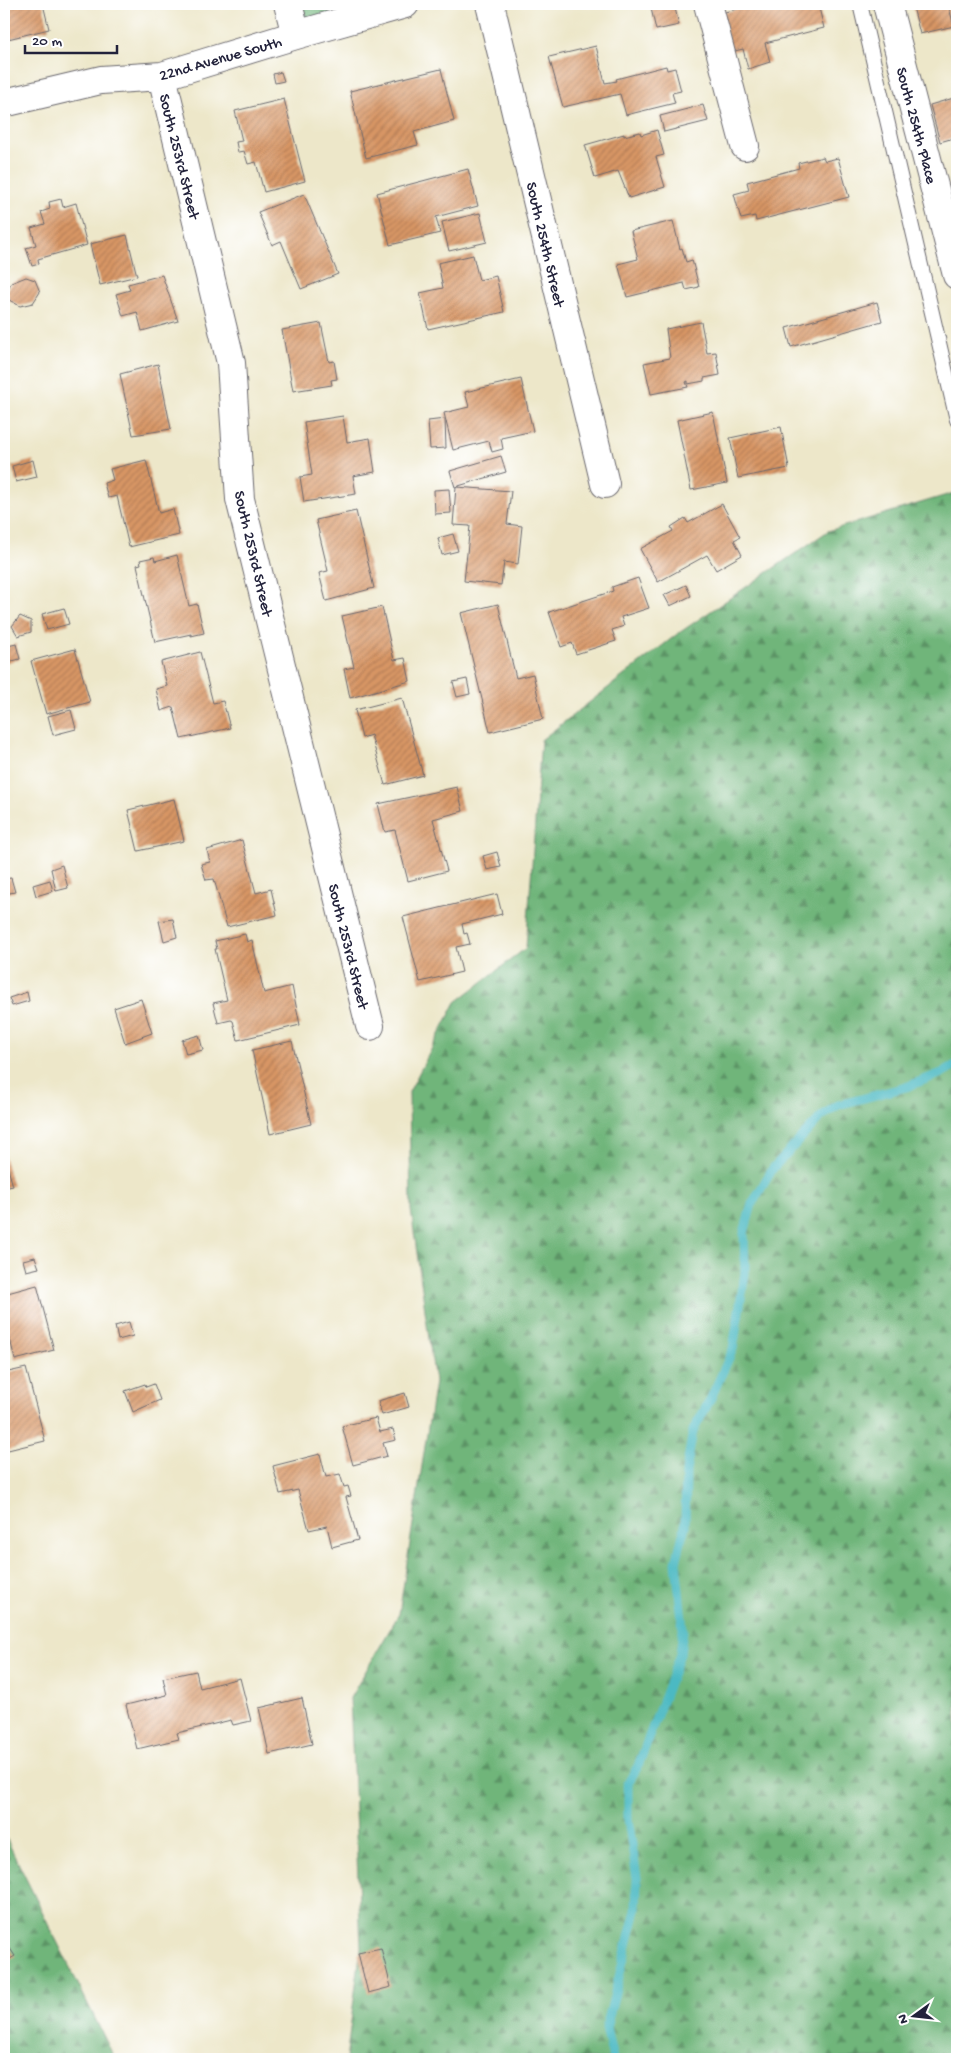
<svg xmlns="http://www.w3.org/2000/svg" width="961" height="2063" font-family="'Gochi Hand',sans-serif">
  <style>
    .forest { fill: url(#forest-firs); stroke: #486c5a }
    .lines { fill: none; stroke-linecap: round; stroke-linejoin: round }
    .stream { stroke: #4bb9c3; stroke-width: 9 }
    .building { fill: url(#building-hatch) }
    .service-casing { stroke: #69676d; stroke-width: 16 }
    .minor-casing { stroke: #69676d; stroke-width: 30 }
    .service { stroke: #fff; stroke-width: 14 }
    .minor { stroke: #fff; stroke-width: 28 }
    .labels { text-anchor: middle; stroke-width: 4; stroke-linejoin: round; paint-order: stroke }
    .street-label { font-size: 16px; fill: #22223b; stroke: #fff }
  </style>
  <defs>
    <pattern id="forest-firs" width="22" height="20" patternUnits="userSpaceOnUse" patternTransform="scale(1.25)"><rect width="22" height="20" fill="#6fb57a"/><path d="M5 1l3.5 6h-7zM16 11l3.5 6h-7z" fill="#5b9365"/></pattern>
    <pattern id="building-hatch" width="6" height="6" patternUnits="userSpaceOnUse" patternTransform="scale(1.25)"><rect width="6" height="6" fill="#d89665"/><path d="M-1 1l2-2M0 6l6-6M5 7l2-2" fill="none" stroke="#af7a54"/></pattern>
  </defs>
  <rect width="100%" height="100%" fill="#fff"/>
  <filter id="ink" filterUnits="userSpaceOnUse"><feTurbulence type="fractalNoise" baseFrequency=".02" numOctaves="2"/><feDisplacementMap in="SourceGraphic" scale="10" xChannelSelector="R" yChannelSelector="G"/><feConvolveMatrix kernelMatrix="1 2 1 2 8 2 1 2 1" color-interpolation-filters="sRGB"/></filter>
  <filter id="wash" filterUnits="userSpaceOnUse"><feTurbulence type="fractalNoise" baseFrequency=".0096" numOctaves="4" result="noise"/><feDisplacementMap in="SourceGraphic" scale="20" xChannelSelector="R" yChannelSelector="G"/><feGaussianBlur stdDeviation="1.12" result="paint"/><feColorMatrix in="noise" values="0 0 0 0 0 0 0 0 0 0 0 0 0 0 0 0 0 1.4 0 .05"/><feComposite in="paint" operator="in"/></filter>
  <g filter="url(#wash)">
    <rect width="100%" height="100%" fill="#ede7c9"/>
    <!-- forest -->
    <path class="forest" d="M288,4H405L296,35Z
      M957,492V2059H346L361,1947L350,1698L399,1614L435,1382L411,1210L409,1092L456,1002L526,948L541,740L676,635L828,531Z
      M4,1834L115,2059H4Z"/>
    <g class="lines">
      <!-- stream -->
      <path class="stream" d="M613,2059L606,2028L636,1910L637,1878L628,1819V1783L638,1766L680,1654L683,1630L676,1562L685,1526L686,1471L693,1431L710,1400L733,1349L745,1273L744,1233L752,1204L773,1168L822,1116L838,1105L906,1087L942,1073L957,1064"/>
    </g>
    <g id="blocks">
      <!-- building -->
      <path class="building" d="M4,4H43L49,29L8,39L5,29L4,30Z
        M650,4H674L679,25L656,30Z
        M757,4H818L824,28L765,43L770,62L748,69L743,49L731,52L721,13Z
        M924,4H948L954,26L920,34L913,7Z
        M596,46L605,83L617,81L616,79L666,66L667,70L675,68L681,91L672,93L675,103L626,115L620,94L563,107L549,57Z
        M441,69L454,121L414,132L418,145L366,158L350,91Z
        M281,72L284,81L275,83L273,74Z
        M957,97V137L940,142L930,105Z
        M284,99L305,181L264,192L256,162L248,164L244,151L238,152L236,142L242,141L235,111Z
        M703,105L708,121L664,132L660,116Z
        M657,130L664,155L656,157L665,187L629,198L618,171L595,178L585,145L624,134V136L640,132L641,135Z
        M823,157L825,161L838,158L849,197L756,221L755,216L741,219L734,194L749,190L747,182L799,168L798,163Z
        M468,169L478,206L436,217L440,233L390,245L377,193Z
        M304,194L338,274L301,289L281,241L272,245L258,212Z
        M61,199L63,207L76,203L87,245L38,259L39,264L32,266L26,248L36,245L31,228L45,224L41,212L50,209L49,202Z
        M480,213L487,242L449,251L442,222Z
        M673,221L680,249L682,248L686,262L692,260L699,287L686,290L684,283L627,297L618,264L638,259L631,231Z
        M127,235L137,276L100,285L90,244Z
        M473,255L479,280L496,276L504,312L428,329L420,293L443,288L438,263Z
        M162,275L178,321L142,331L137,312L123,316L116,294L130,290L128,284Z
        M26,277L35,280L40,292L33,303L20,306L9,300L7,290L11,283Z
        M877,302L882,321L791,347L786,328Z
        M701,322L707,353L716,352L720,375L704,378V381L688,384V381L686,382L688,387L651,394L644,363L670,358L666,329Z
        M321,323L329,362L334,361L337,379L331,380L332,385L293,391L282,330Z
        M158,364L171,429L133,435L120,374Z
        M521,379L533,431L501,438L503,449L492,452L489,441L453,450L444,413L469,407L465,392Z
        M713,412L727,483L691,490L677,420Z
        M343,416L347,442L370,438L375,472L353,476L356,494L304,502L300,477L312,475L304,422Z
        M445,419L446,448L430,449L428,421Z
        M781,427L789,468L738,478L730,438Z
        M501,456L506,472L455,487L450,471Z
        M33,460L37,477L16,482L12,466Z
        M146,460L159,513L173,509L179,535L129,547L117,496L108,498L104,483L113,480L110,469Z
        M456,487L511,491L507,524L522,526L518,564L504,562L501,585L464,581L470,526L453,525Z
        M449,489L451,513L435,514L434,490Z
        M722,504L740,537L734,540L742,555L716,570L707,555L658,582L640,549L673,531L671,527L685,518L688,523Z
        M356,511L374,588L326,601L319,573L328,571L316,520Z
        M453,534L458,551L442,555L438,538Z
        M177,555L189,606L197,604L204,633L191,636V634L155,642L137,565L141,564L140,560L154,557L155,561Z
        M638,578L649,608L621,617L624,626L612,630L616,641L576,654L572,643L561,647L549,612L613,591L612,587Z
        M686,585L691,596L670,606L664,595Z
        M498,604L516,678L533,674L543,719L490,732L461,613Z
        M382,607L394,660L405,658L410,681L350,698L344,669L354,667L342,616Z
        M64,608L69,624L47,630L42,614Z
        M20,616L31,621V632L18,636L12,626Z
        M16,644L20,659L4,663V647Z
        M75,649L90,702L46,714L31,661Z
        M200,652L213,703L223,701L230,728L181,739L173,707L161,711L156,689L167,686L161,662Z
        M467,679L470,694L457,697L453,682Z
        M402,698L423,775L385,785L371,735L362,738L355,710Z
        M71,710L76,729L53,735L48,716Z
        M457,787L463,811L433,819L447,871L408,881L395,830L385,832L378,804Z
        M174,799L184,841L138,851L128,810Z
        M242,840L256,893L271,889L277,915L227,927L214,879L206,880L201,864L210,862L207,850Z
        M497,852L501,867L487,870L483,856Z
        M62,865L68,888L56,891L51,869Z
        M11,878L15,892L4,894V879Z
        M50,880L53,891L36,896L33,885Z
        M497,894L502,914L462,924L464,934L467,933L470,944L456,947L462,972L420,982L403,917Z
        M173,919L177,937L164,941L159,921Z
        M245,934L247,942L252,940L264,993L292,986L300,1025L238,1040L233,1021L231,1020L218,1023L213,1003L227,1000L215,949H217L215,941Z
        M27,992L29,1001L12,1006L9,998Z
        M141,999L152,1033L125,1043L114,1008Z
        M199,1035L203,1050L186,1054L182,1040Z
        M292,1041L311,1124L270,1134L252,1050Z
        M4,1155L13,1186L4,1188Z
        M35,1257L39,1268L26,1271L23,1260Z
        M37,1285L54,1350L15,1360L10,1339L4,1340V1294Z
        M129,1322L133,1336L118,1340L115,1326Z
        M26,1368L45,1441L4,1451V1373Z
        M145,1384L146,1387L154,1384L160,1400L133,1412L125,1391Z
        M405,1393L409,1407L382,1415L378,1401Z
        M376,1418L380,1432L393,1429L396,1440L383,1443L387,1456L353,1465L342,1426Z
        M320,1454L326,1477L340,1474L344,1487L348,1486L351,1496L346,1497L358,1540L332,1547L327,1526L309,1530L298,1490L280,1494L273,1466Z
        M196,1671L200,1688L240,1678L251,1721L233,1725L231,1720L177,1733L179,1739L137,1749L126,1705L167,1695L163,1678Z
        M302,1698L312,1744L269,1754L259,1708Z
        M7,1944L15,1956L5,1962L4,1946Z
        M381,1948L391,1987L368,1993L358,1953Z"/>
    </g>
  </g>
  <g filter="url(#ink)">
    <use href="#blocks" fill-opacity="0" stroke="#69676d" stroke-width="1"/>
    <g class="lines">
      <!-- service casing -->
      <g class="service-casing">
        <path id="service" d="M860,4L957,420"/>
      </g>
      <!-- minor casing -->
      <g class="minor-casing">
        <path id="minor" d="M288,4L296,35
          M490,4L605,484
          M708,4L745,146
          M887,4L957,275
          M162,76L231,363L240,499L370,1026
          M4,103L101,80L162,76L296,35L405,4"/>
      </g>
      <!-- service -->
      <use href="#service" class="service"/>
      <!-- minor -->
      <use href="#minor" class="minor"/>
    </g>
  </g>
  <g class="labels">
    <!-- street labels -->
    <g class="street-label">
      <text transform="translate(220 57) rotate(-16)" y="6">22nd Avenue South</text>
      <text transform="translate(918 125) rotate(75)" y="6">South 254th Place</text>
      <text transform="translate(181 156) rotate(76)" y="6">South 253rd Street</text>
      <text transform="translate(547 244) rotate(77)" y="6">South 254th Street</text>
      <text transform="translate(255 553) rotate(77)" y="6">South 253rd Street</text>
      <text transform="translate(350 946) rotate(76)" y="6">South 253rd Street</text>
    </g>
  </g>
  <!-- margin -->
  <rect width="961" height="2063" fill="none" stroke="#fff" stroke-width="20"/>
  <!-- north arrow -->
  <g transform="translate(914 2016) rotate(255)" stroke="#ffffff" stroke-width="4" paint-order="stroke">
  <path d="M0-4L9 19L0 12L-9 19Z" fill="#22223b"/>
  <text y="-8" font-size="14" font-weight="bold" text-anchor="middle" fill="#22223b">N</text>
  </g>
  <!-- scale -->
  <path d="M25 45v8h92v-8" fill="none" stroke="#22223b" stroke-width="2.5"/>
  <text x="32" y="45" font-size="15" fill="#22223b" stroke="#ffffff" stroke-width="4" paint-order="stroke">20 m</text>
</svg>
